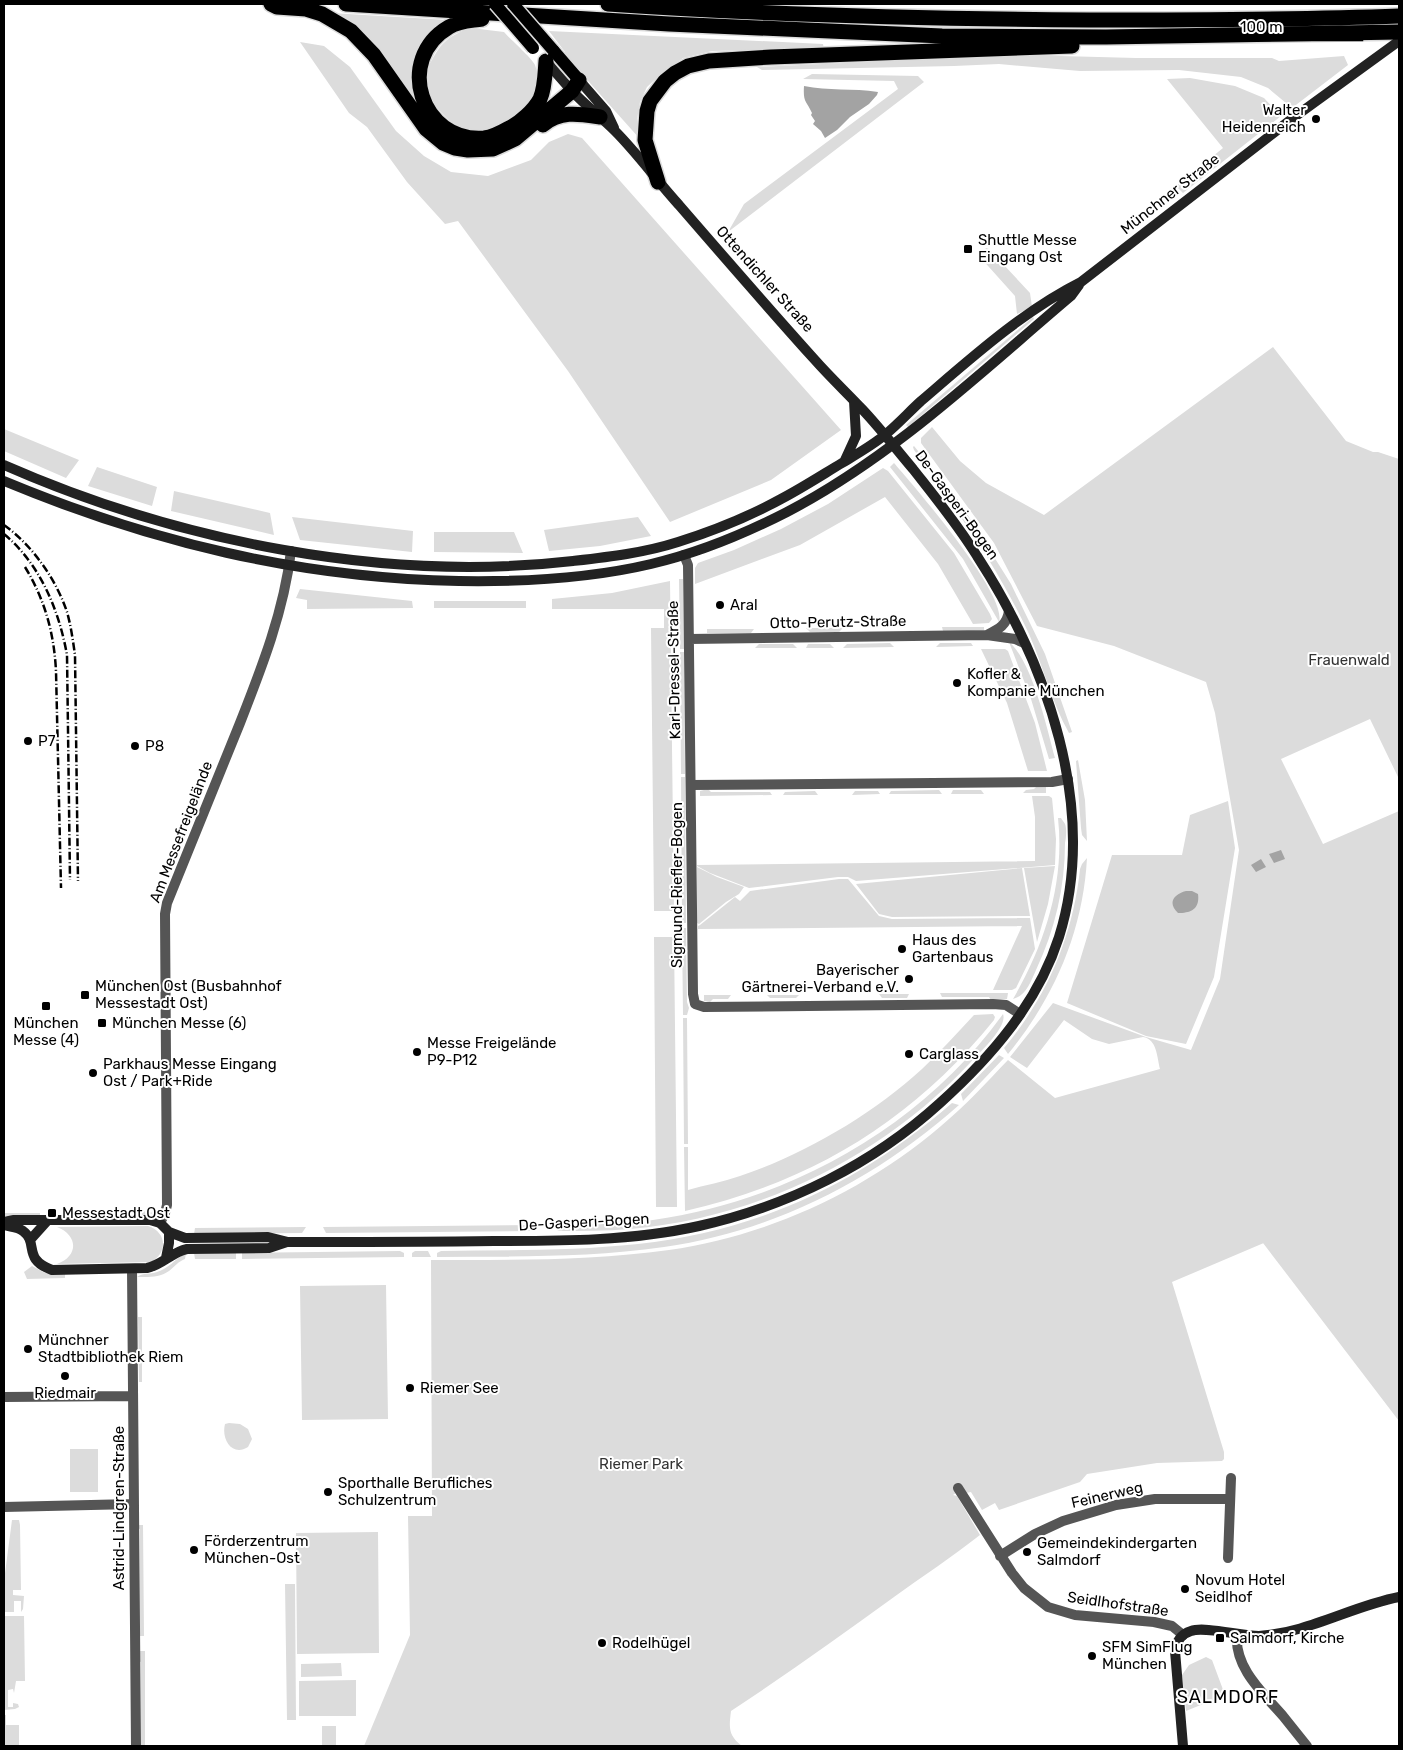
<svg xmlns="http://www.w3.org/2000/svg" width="1403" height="1750" viewBox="0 0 1403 1750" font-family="Rubik,sans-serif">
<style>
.green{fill:#dcdcdc}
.water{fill:#a3a3a3}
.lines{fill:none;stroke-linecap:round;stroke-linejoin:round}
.primary-casing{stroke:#dbdbdb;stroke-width:15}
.highway-casing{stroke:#dbdbdb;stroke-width:18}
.street{stroke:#555;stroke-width:10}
.secondary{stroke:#222;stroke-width:10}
.primary{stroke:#000;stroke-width:12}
.highway{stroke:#000;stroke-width:15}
.rail{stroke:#000;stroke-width:2.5;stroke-dasharray:8 2.5 1 2.5;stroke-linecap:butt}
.primary-bridge-casing{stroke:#dbdbdb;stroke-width:15;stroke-linecap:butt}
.primary-bridge{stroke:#000;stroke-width:12}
.poi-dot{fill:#000;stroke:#fff;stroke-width:2}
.labels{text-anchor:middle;stroke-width:4;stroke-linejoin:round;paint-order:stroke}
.poi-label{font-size:15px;fill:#000;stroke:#fff;text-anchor:start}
.street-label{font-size:15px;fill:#000;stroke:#fff}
.park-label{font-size:15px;fill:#333;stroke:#fff}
.quarter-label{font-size:18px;letter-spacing:1px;fill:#000;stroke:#fff}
</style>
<rect width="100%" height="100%" fill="#fff"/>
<path class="green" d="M331,13L448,20C407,49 412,63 420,109Z
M471,28L504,32C510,39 532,58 535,65C539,76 538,94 531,102C517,120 485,137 463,128C450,123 440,112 432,101C427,94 424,75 428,68C439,45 446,36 471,28Z
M549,31L823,44L824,49L712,51L683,58L663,72L647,87L640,102L637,119L640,139L564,54L565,52Z
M300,42L324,46L350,67L396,131L424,156L451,172L488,176L531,160L549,142L568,134L582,138L841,430L771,480L670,522L568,371L458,221L445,224L407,182L367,127L349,113Z
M1023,55L1136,58H1272L1279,61L1344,56L1348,65L1292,108L1268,88L1241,77L1179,70L1080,71L999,64L954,66L762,70L757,67Z
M812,74L918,76L924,82L728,232L744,204L898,89L894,81L803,79Z
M1190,78L1235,86L1264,98L1281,116L1183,193L1176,186L1223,148L1167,79Z
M986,248L989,249L1030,293L1032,307L1017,314L1015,296L980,257Z
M1033,317L1034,319L908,427L906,425Z
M1273,347L1346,441L1373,452H1378L1399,459V779L1370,719L1281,759L1323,844L1399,811V1421L1263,1243L1297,1229L1172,1282L1224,1452V1459L1222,1461L1157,1463L1087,1474L1080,1482L999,1510L995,1503L982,1510L971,1492L966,1493L963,1488L953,1495L957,1496L980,1535C952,1557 923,1576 894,1597C840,1636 786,1675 731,1711C729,1728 728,1735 742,1746H364L410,1635L408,1516H432L431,1260C510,1260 590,1261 669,1250C768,1236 865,1191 941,1126C965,1106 986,1083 1008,1060L1055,1098L1160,1069C1157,1057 1157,1039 1143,1037L1109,1044L1092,1039L1064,1020L1027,1068L1010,1057L1053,1003L1146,1037L1191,1050L1220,979L1239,850L1215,713L1206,682L1114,646L1037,626L994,543L921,443V438L932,427L960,461L986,483L1044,515Z
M4,429L79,460L66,478L4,451Z
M914,446L959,501L1011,584L1045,654L1072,732L1069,733C1052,703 1043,666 1029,634C1008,589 982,547 953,506L952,500L914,450L913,447Z
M894,463C914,486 1008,595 999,622L963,559L890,467Z
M97,467L157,487L152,506L88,486Z
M883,468L888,471L954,553L990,614L992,619L989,623L973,624L938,564L885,497L800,545L695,584V568L698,563L734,550L781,529L828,504Z
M174,491L270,513L274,535L171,511Z
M292,517L413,531L412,552L300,540Z
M638,517L651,536L600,546L549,551L544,530Z
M434,532H514L523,553L434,552Z
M679,579H683L684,649H680Z
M670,581L674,911H654L651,628H664V609H552V599L612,593Z
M300,589L412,601L413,608L307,609V600L296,598Z
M434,601H526V608H434Z
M942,627H984V630L943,631Z
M806,628H843L839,632H810Z
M707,629H754L751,633H707Z
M1009,642C1032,661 1047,728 1055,758L1049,759L1031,699Z
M890,643L894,647L843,648L847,644Z
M940,643H971L973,646L936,647Z
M759,644H793L797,648H755Z
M808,644H830L834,648H806Z
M981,649H1005L1008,651L1035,723L1047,771H1028L1007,703Z
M680,652H684L685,774H681Z
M1078,760L1085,800L1087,841L1082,835L1081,828L1076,761Z
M681,777H685L686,923H682Z
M1037,786H1046V793H1023L1026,790L1034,789Z
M708,789L711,792H770L772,795L700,796V791Z
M939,790L942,794H889L891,791Z
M953,790H981L984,794H951Z
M815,791L818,795H783L785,792Z
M855,791H878L880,794L852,795Z
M1032,796H1049L1052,798L1056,839L1055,865L856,881L848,877H838L749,888L710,873L697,866V865L1035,861V817Z
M1228,801L1235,848L1214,977L1186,1044L1146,1036L1067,1003L1112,855H1182L1190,815Z
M1058,818H1061C1062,820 1064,822 1065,824C1067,829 1066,838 1065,843C1065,887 1055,930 1036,970C1031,981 1026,996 1013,999C1045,944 1065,882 1058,818Z
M1087,858C1083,932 1054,998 1008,1054L1004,1048C1047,997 1073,936 1080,869L1082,864Z
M1055,866L1048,904L1037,942L1024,868Z
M697,867L717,877L744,887L739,894L726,902L699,924L697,923Z
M1022,868L1030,916L892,917L879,914L856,884Z
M839,879H848L879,916L892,919L1028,918H1030L1035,949L1016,988L1012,990H993L1022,926L698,929V926L700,925L735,897L740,901L750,891Z
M682,928H686L687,1002L689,1008L687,1015H683Z
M674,937L677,1207H656L654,937Z
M940,993H1008L1007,999L991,1000L989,997H942Z
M879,994H909L907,998H882Z
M704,995H731L728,999H713L710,1002L704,1001Z
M767,995H799L796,998H770Z
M993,1014L995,1017L994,1020C912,1121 812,1182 685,1211L684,1147H688V1190C705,1185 723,1182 740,1176C803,1155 872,1115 922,1069C940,1052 957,1033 974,1015Z
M1003,1014C1008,1027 979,1053 970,1063C882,1157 759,1218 630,1229C606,1231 582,1231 558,1231L555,1225C587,1224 620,1225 653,1220C789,1201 922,1127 1003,1014Z
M683,1018H687L688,1144H684Z
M999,1055L1004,1058L963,1101L961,1094Z
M952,1103L959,1105C876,1179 775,1231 664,1247C589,1258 513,1256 437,1257V1253L441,1251C507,1250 573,1251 638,1244C759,1231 860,1183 952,1103Z
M142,1211L154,1213L146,1215L65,1216V1213Z
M4,1213H40V1216H4Z
M537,1225L533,1231L326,1233L323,1227Z
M148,1226C167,1232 168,1253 151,1262L57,1264C79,1256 78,1235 57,1227Z
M306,1227L302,1233L194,1234L195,1228Z
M400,1251L404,1253V1257L242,1259V1253Z
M415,1251H428L431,1257H412V1253Z
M186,1253L185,1259C179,1261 174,1267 169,1271C159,1278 149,1277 137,1277C144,1272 150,1275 157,1272C168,1269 175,1259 186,1253Z
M194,1253H236V1259H195Z
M32,1266L45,1273L65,1274V1278L27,1279L24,1272Z
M386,1285L388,1419L302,1420L300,1286Z
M138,1317H142V1382H139Z
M229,1423L240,1424L248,1429L252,1439L248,1447C232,1457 221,1439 225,1424Z
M70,1449H98V1492H70Z
M12,1520H19L20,1525L21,1590H13V1595L24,1596L23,1609L21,1612V1601H14V1612H4V1581Z
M137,1525H143L144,1636H138L140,1628V1529L137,1528Z
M378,1532L379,1653L297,1654L296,1533Z
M295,1584L296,1720H287L285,1584Z
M4,1616H24L25,1681H16L14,1693L13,1689L8,1690V1707H13V1703L18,1704L19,1707L15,1709L4,1710Z
M138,1651H145V1746H141V1662L138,1661Z
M1206,1657L1212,1660L1225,1695L1186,1711L1182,1675L1189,1665Z
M341,1663L342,1676L301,1677V1664Z
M356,1680V1716H299V1681Z
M4,1715H6V1725H19V1746H4Z
M322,1726H336V1746H322Z"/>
<path class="water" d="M804,86C828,91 853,88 878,92L877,95L869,104L850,117L837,130L825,138L821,131L813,124L815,121L811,115L812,113C806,100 803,103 804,86Z
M1281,850L1285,859L1274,863L1269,854Z
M1261,859L1266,867L1256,872L1251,865Z
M1186,891H1192L1198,894C1200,909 1191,913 1178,913C1167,903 1174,894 1186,891Z"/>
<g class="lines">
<defs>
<path id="primary" d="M553,50L579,80"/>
<path id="highway" d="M271,4L277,7L306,9L322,14L351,31L374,55L426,129L443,143L455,148L468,150L493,149L515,139L572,91L579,80
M346,4L669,24L942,36L1106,37L1399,32
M608,4C768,15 929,19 1089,20C1192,20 1296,20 1399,16
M482,19C470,21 459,21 449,27C394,59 421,143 484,138C493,137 502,132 509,128C520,123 534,110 540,99C545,88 545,73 546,61
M543,125C560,110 580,114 600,117
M658,182L645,140L647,111L650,101L665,81L675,73L688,66L709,61L771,57L1072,46"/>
</defs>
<use href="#primary" class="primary-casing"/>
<use href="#highway" class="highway-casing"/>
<path class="street" d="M684,555L688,565L693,994L695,1004L704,1007L993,1004L1006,1005L1020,1014
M987,635C999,629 1007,625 1009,611
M689,639L987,635L1015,639L1024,643
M691,785L1052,782L1068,779
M160,1223L165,1213L167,1205L165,914L167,903C191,843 216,783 240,723C262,667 284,611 291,551
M132,1269L136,1746
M4,1397L133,1396
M958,1488L1012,1573L1024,1588L1048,1607L1075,1615L1154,1622L1172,1626L1183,1635
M4,1507L134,1504
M1000,1556L1035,1534L1063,1521L1116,1505L1155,1499H1230
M1228,1558L1231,1478
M1237,1634C1234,1668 1263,1693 1283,1716C1291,1726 1299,1736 1307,1746"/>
<path class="secondary" d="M579,80L606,111L614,128
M845,460L856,436L854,401
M4,465C177,541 384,583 573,561C608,557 644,553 678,542C713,531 748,517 781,499C802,488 822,475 842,463C857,454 873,445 886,434C898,424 909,412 921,401C970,359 1023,311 1081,282L1293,118L1399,41
M4,481C151,542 299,578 459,581C523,582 588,579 651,564C698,553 744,534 787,512C893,457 981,372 1071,296L1079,285
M4,1222L14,1220H150L160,1223L169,1232V1243L166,1258
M4,1225C10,1227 18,1227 23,1231C39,1243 22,1259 52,1270L147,1268C162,1265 172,1252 187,1249L269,1248L287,1242
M169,1232L185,1238L268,1237L288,1242C356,1242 425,1242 494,1241C562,1241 632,1241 699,1226C788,1206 873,1164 940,1103C991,1057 1038,1003 1059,937C1099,809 1047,664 977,556C958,525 935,497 913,469C896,449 880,428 862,409C847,393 830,377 815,360C769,309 724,257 679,205C657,181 638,154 615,131C601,117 585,105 572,91C563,81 554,71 546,61
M30,1240L48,1220
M1183,1746L1175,1651C1176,1642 1181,1634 1191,1631C1204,1626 1241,1636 1259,1636C1308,1633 1352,1606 1399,1597"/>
<use href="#primary" class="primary"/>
<use href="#highway" class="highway"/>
<path class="rail" d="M4,525C32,545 56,579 67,612C71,626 73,641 75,655L78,881
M4,534C40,564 59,610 67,655L70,880
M25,567C45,600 54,633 56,671L61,888"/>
<defs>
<path id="primary-bridge" d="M495,4L533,48
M513,4L553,50"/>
</defs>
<use href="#primary-bridge" class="primary-bridge-casing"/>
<use href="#primary-bridge" class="primary-bridge"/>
</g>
<g class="poi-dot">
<circle cx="1316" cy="119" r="5"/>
<rect x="963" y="244" width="10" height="10" rx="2.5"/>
<circle cx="720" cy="605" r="5"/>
<circle cx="957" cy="683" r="5"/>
<circle cx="28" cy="741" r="5"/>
<circle cx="135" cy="746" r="5"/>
<circle cx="902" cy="949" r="5"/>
<circle cx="909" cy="979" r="5"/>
<rect x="80" y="990" width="10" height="10" rx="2.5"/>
<rect x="41" y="1001" width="10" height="10" rx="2.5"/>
<rect x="97" y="1018" width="10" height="10" rx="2.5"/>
<circle cx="417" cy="1052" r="5"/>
<circle cx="909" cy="1054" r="5"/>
<circle cx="93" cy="1073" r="5"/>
<rect x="47" y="1208" width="10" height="10" rx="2.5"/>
<circle cx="28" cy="1349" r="5"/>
<circle cx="65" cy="1376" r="5"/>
<circle cx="410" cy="1388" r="5"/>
<circle cx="328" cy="1492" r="5"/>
<circle cx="194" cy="1550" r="5"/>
<circle cx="1027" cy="1552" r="5"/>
<circle cx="1185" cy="1589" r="5"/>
<rect x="1215" y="1633" width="10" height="10" rx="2.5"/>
<circle cx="602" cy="1643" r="5"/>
<circle cx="1092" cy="1656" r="5"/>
</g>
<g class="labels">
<g class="poi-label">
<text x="1306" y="115" text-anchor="end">Walter<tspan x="1306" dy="17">Heidenreich</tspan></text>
<text x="978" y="245">Shuttle Messe<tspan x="978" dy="17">Eingang Ost</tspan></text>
<text x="730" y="610">Aral</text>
<text x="967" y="679">Kofler &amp;<tspan x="967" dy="17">Kompanie München</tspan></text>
<text x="38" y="746">P7</text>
<text x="145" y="751">P8</text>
<text x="912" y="945">Haus des<tspan x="912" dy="17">Gartenbaus</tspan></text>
<text x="899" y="975" text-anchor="end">Bayerischer<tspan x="899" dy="17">Gärtnerei-Verband e.V.</tspan></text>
<text x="95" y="991">München Ost (Busbahnhof<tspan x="95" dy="17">Messestadt Ost)</tspan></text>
<text x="46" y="1028" text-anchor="middle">München<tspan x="46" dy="17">Messe (4)</tspan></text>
<text x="112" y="1028">München Messe (6)</text>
<text x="427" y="1048">Messe Freigelände<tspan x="427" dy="17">P9-P12</tspan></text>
<text x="919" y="1059">Carglass</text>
<text x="103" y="1069">Parkhaus Messe Eingang<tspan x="103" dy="17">Ost / Park+Ride</tspan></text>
<text x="62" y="1218">Messestadt Ost</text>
<text x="38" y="1345">Münchner<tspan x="38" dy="17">Stadtbibliothek Riem</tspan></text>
<text x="420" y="1393">Riemer See</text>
<text x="65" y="1398" text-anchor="middle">Riedmair</text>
<text x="338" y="1488">Sporthalle Berufliches<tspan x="338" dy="17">Schulzentrum</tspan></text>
<text x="204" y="1546">Förderzentrum<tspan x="204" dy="17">München-Ost</tspan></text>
<text x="1037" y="1548">Gemeindekindergarten<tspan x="1037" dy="17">Salmdorf</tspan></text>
<text x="1195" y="1585">Novum Hotel<tspan x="1195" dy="17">Seidlhof</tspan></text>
<text x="1230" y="1643">Salmdorf, Kirche</text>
<text x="612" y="1648">Rodelhügel</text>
<text x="1102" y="1652">SFM SimFlug<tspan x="1102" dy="17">München</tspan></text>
</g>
<g class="street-label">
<text transform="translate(1170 194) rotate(-38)" y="5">Münchner Straße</text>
<text transform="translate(765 279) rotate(48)" y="5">Ottendichler Straße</text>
<text transform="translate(957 505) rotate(54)" y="5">De-Gasperi-Bogen</text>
<text transform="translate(838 622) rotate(-1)" y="5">Otto-Perutz-Straße</text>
<text transform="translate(674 670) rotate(-91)" y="5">Karl-Dressel-Straße</text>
<text transform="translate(181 832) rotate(-69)" y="5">Am Messefreigelände</text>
<text transform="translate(677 885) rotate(-90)" y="5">Sigmund-Riefler-Bogen</text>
<text transform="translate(584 1222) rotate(-3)" y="5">De-Gasperi-Bogen</text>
<text transform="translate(1107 1495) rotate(-13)" y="5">Feinerweg</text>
<text transform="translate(119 1508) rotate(-90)" y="5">Astrid-Lindgren-Straße</text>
<text transform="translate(1118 1604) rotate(8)" y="5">Seidlhofstraße</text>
</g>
<g class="park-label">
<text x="1349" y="665">Frauenwald</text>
<text x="641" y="1469">Riemer Park</text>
</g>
<g class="quarter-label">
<text x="1228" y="1703">SALMDORF</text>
</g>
</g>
<rect width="1403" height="1750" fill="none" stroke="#000000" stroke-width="10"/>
<path d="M1233 32v8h129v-8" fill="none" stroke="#000000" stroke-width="2.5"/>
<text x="1240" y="32" font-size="15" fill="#000000" stroke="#ffffff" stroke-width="4" paint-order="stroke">100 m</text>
</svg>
